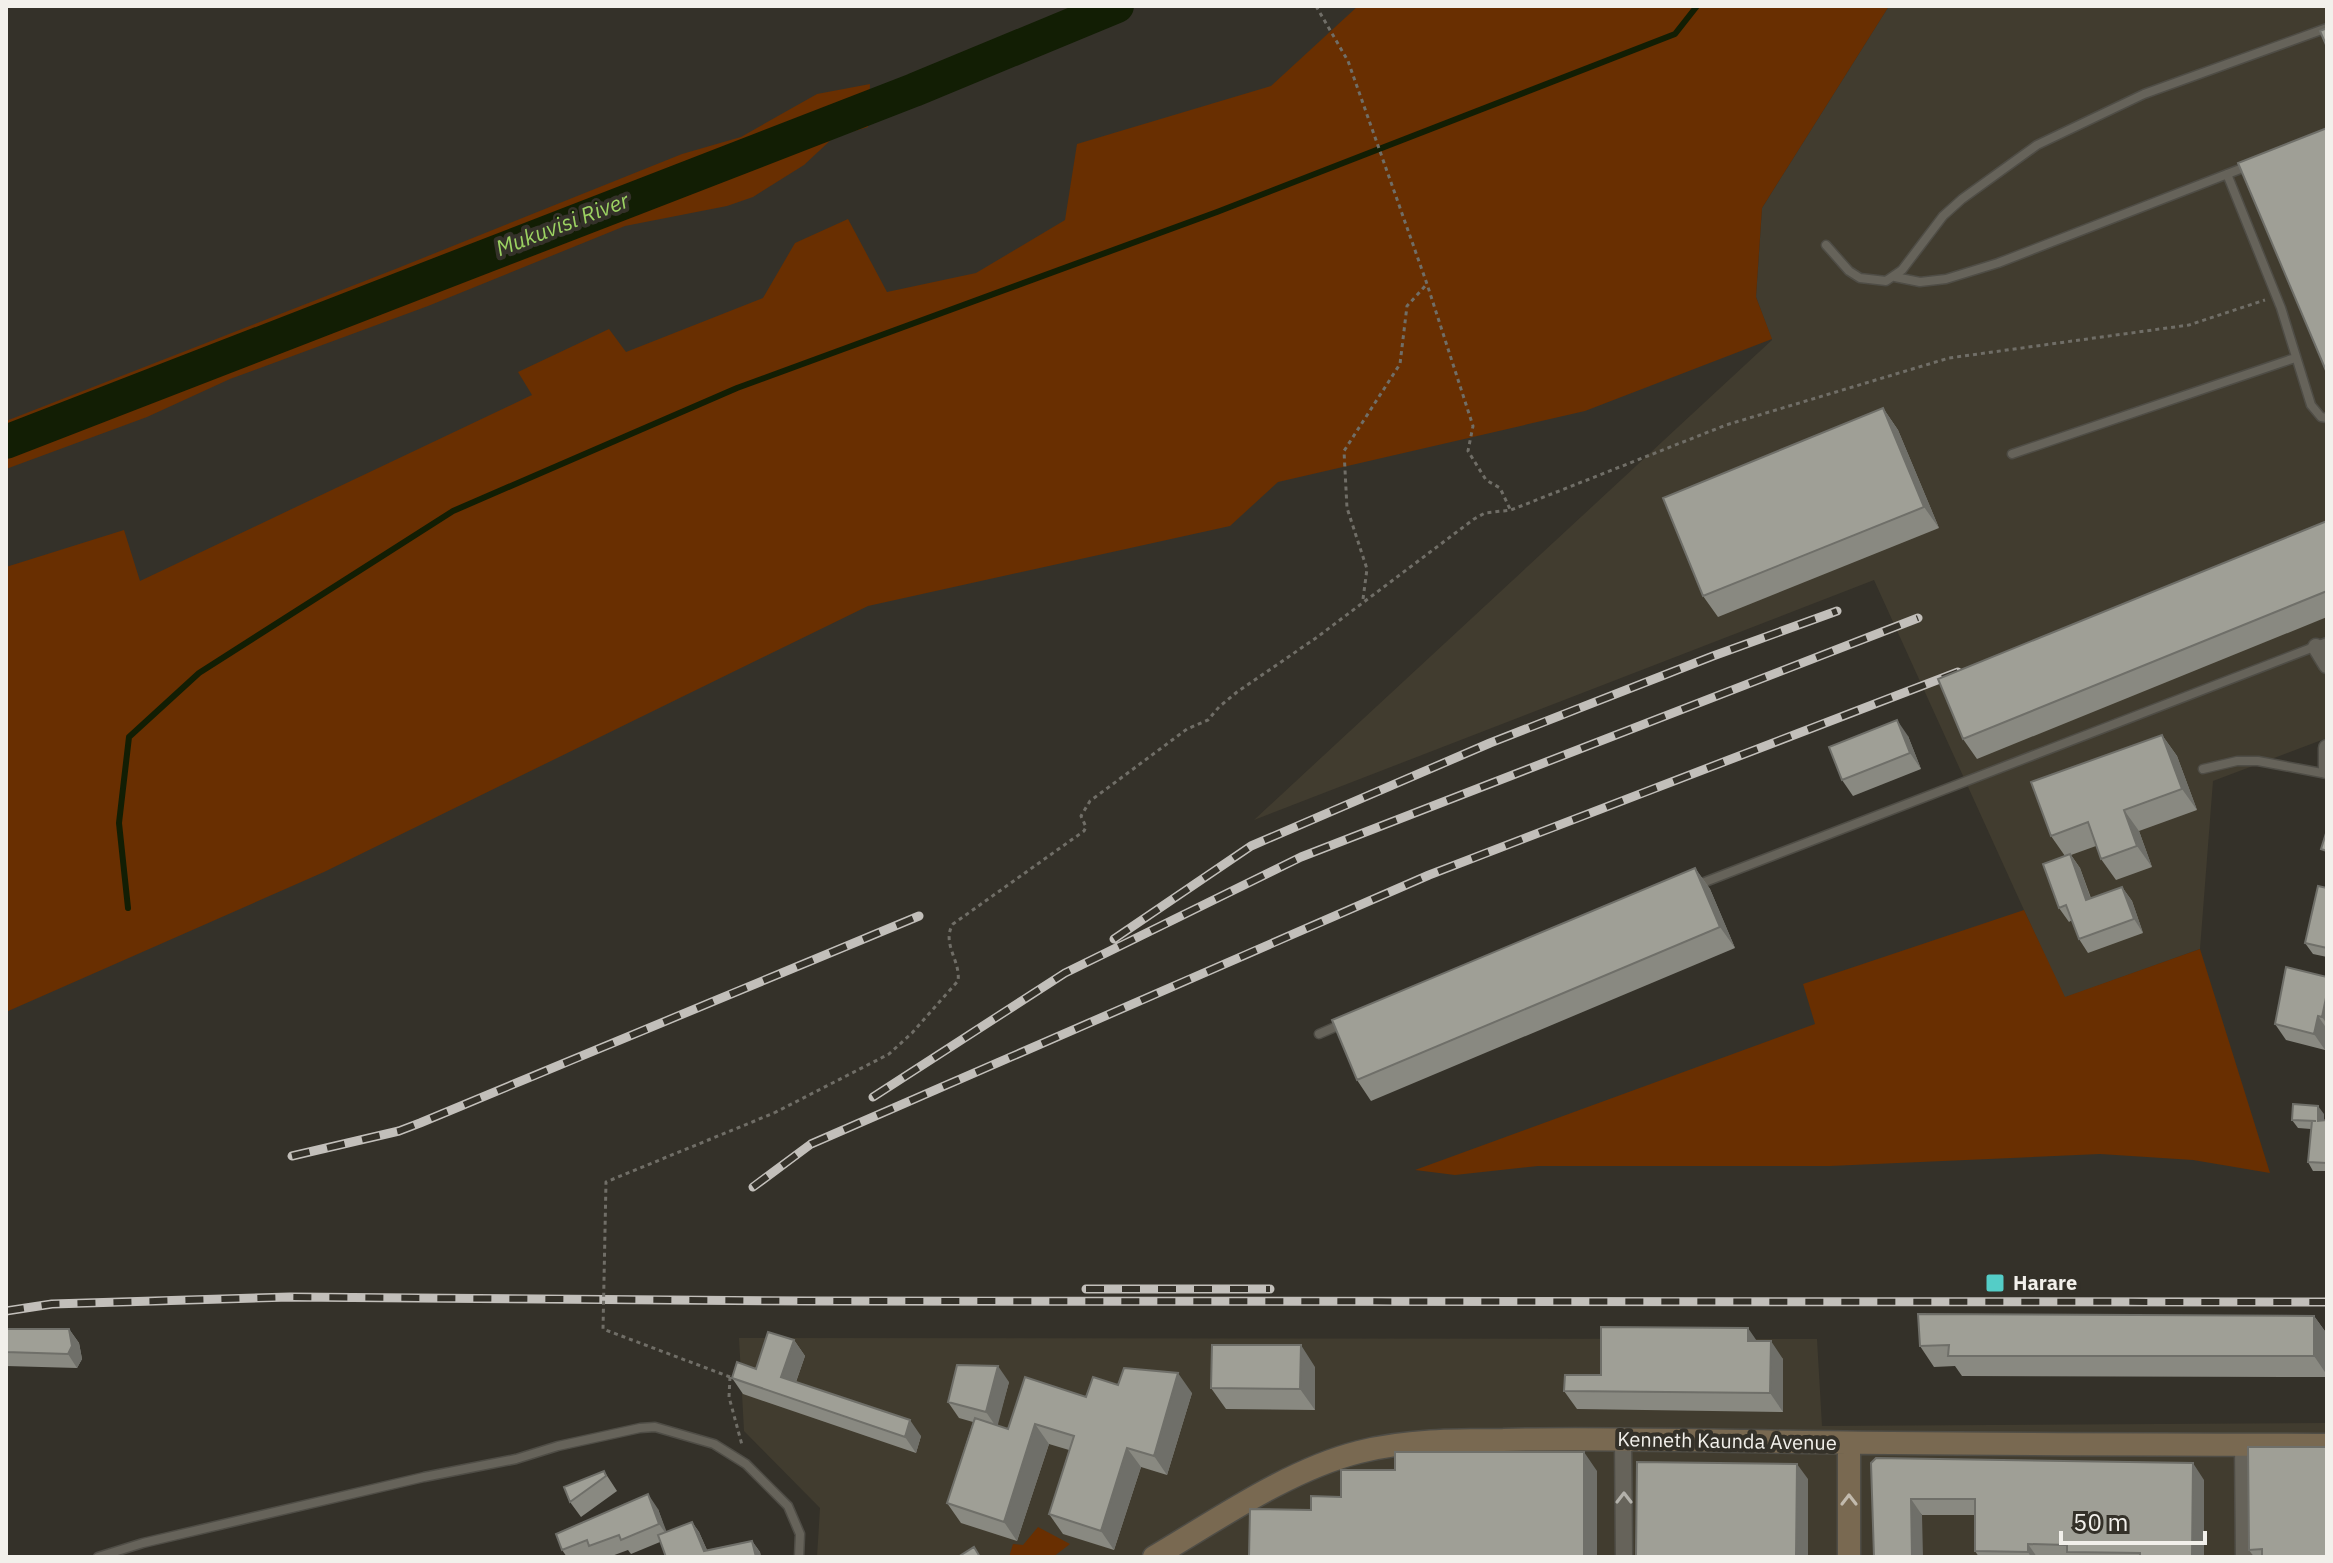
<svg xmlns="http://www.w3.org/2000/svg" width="2333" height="1563" viewBox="0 0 2333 1563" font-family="'IBM Plex Sans',sans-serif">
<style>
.built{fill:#413c2f}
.green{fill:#692f01}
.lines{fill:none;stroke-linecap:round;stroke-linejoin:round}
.stream{stroke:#121e04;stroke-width:6}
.river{stroke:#121e04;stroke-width:34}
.lane-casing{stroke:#4f4d46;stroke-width:11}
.street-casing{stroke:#4f4d46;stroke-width:19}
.secondary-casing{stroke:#4f4d46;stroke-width:25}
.path{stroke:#706e67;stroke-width:3;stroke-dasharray:4 4;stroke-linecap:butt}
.lane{stroke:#66635a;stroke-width:8}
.street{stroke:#66635a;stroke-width:16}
.secondary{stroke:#796951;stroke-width:22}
.rail-casing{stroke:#c2bfba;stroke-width:9}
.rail{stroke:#343129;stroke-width:6;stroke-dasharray:18;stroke-linecap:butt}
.path-bridge{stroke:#706e67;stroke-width:3;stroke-dasharray:4 4;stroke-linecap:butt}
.wall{fill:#898981}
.shaded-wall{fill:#6f6f69}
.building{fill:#9f9f96;stroke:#6f6f69;stroke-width:2}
.oneway{stroke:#b3b1aa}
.oneway2{stroke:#c2baad}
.poi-dot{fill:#54cdc7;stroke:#343129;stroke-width:3}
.labels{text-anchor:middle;stroke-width:8;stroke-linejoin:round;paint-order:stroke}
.poi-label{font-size:20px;font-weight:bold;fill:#f2f0eb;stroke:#343129;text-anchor:start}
.street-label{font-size:20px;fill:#f2f0eb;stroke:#343129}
.water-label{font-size:22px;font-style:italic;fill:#9cd262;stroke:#343129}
</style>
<rect width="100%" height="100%" fill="#343129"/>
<path class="built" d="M1889,6H2327V738L2213,781L2200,949L2064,998L1874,580L1254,820L1772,340L1756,297L1762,208Z
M739,1338L1817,1339L1822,1426L2327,1423V1557H817L820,1508L744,1431Z"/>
<path class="green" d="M1358,6H1889L1762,208L1756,297L1772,339L1585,411L1278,482L1230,526L868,606L324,872L6,1012V567L124,530L140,581L532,395L518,372L609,329L626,352L763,298L795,243L848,219L887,292L976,273L1065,220L1077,144L1271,86Z
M870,84L868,127L834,137L804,165L753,197L727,206L625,226L428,306L230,379L147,417L6,469V421L398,268L682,154L741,137L817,94Z
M2024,910L2065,997L2200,949L2270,1173L2193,1160L2100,1154L1830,1166H1538L1455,1175L1415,1170L1815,1024L1803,984Z
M1038,1527L1070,1544L1053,1557H1009L1013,1544L1023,1545Z"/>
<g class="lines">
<path class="stream" d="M128,908L119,823L129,737L199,673L453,511L737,388L1217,212L1675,34L1697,6"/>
<path class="river" d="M6,442L914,90L1117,6"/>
<defs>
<path id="lane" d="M2227,174L2281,308L2311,405L2321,417L2327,418
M1826,245L1849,271L1860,278L1886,281L1902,270L1943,216L1962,199L2037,145L2144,94L2327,28
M1895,277L1920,282L1946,279L1998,263L2248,166
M2012,454L2295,358
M2203,769L2237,761H2258L2327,774
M1697,885L2327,642
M1319,1034L1342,1024
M98,1557L143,1543L424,1477L516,1459L558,1446L640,1428L655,1427L714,1444L746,1464L788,1506L800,1534L799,1557"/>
<path id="street" d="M2316,647L2327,665
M2327,748V770
M1623,1439L1624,1557
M2243,1444L2244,1557"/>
<path id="secondary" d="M1849,1443V1557
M1154,1557C1217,1520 1288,1470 1359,1452C1406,1440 1455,1440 1503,1440C1584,1438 1665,1440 1746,1441C1939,1445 2133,1444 2327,1445"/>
</defs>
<use href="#lane" class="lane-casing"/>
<use href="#street" class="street-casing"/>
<use href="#secondary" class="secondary-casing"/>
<path class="path" d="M1316,6L1348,61L1427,284L1473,426L1468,451L1486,480L1500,488L1510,509
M1363,599L1367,569L1347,508L1344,451L1400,364L1407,306L1427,284
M774,1113L889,1054L912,1033L958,981C961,961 941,943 953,924L1084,831L1086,827L1081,816L1090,801L1187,729L1208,720L1219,707L1237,692L1316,638L1474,519L1485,513L1511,510L1726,425L1949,358L2189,325L2265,300
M730,1377L729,1397L742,1445"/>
<use href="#lane" class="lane"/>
<use href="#street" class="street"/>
<use href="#secondary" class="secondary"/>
<defs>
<path id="rail" d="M1114,939L1251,846L1490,743L1713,656L1837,611
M873,1097L1065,973L1301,857L1918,618
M292,1156L399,1131L420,1123L919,916
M753,1187L811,1144L1429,875L1958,672
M1086,1289H1270
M6,1311L52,1304L290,1297L807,1301L2327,1302"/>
</defs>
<use href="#rail" class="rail-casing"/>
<use href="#rail" class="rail"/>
<path class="path-bridge" d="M730,1377L603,1329L606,1182L774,1113"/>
</g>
<path class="wall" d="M1883,408L1898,430L1939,528L1718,617L1703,596Z
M2327,521V617L1977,759L1963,739Z
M2162,735L2177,756L2197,810L2139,831L2152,867L2116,880L2101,859L2096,846L2071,855L2080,868L2091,898L2122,887L2132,901L2143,933L2088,953L2079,939L2072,920L2069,922L2059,908L2065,856L2051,836Z
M1908,736L1921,769L1853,796L1842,780Z
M1695,868L1710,889L1735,948L1371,1101L1357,1080Z
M2327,888V957L2313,954L2305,943Z
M2327,977V1041L2325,1050L2286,1040L2275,1024Z
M2324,1114V1120H2327V1171H2313L2308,1162L2311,1129L2298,1128L2292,1120Z
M2044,1316H2314L2327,1334V1377L1962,1376L1955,1366L1934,1367L1920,1346Z
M6,1329H69L79,1343L82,1359L77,1368L6,1366Z
M794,1340L805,1356L796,1382L921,1436L916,1453L743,1394L732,1378L756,1369Z
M1757,1341L1783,1359V1412L1577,1409L1564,1391L1601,1375Z
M1315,1367V1410L1226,1409L1211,1388Z
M1009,1382L997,1425L1008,1429L1118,1385L1192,1393L1167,1475L1141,1467L1114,1550L1063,1534L1049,1514L1069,1450L1049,1444L1017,1541L961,1523L947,1503L973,1422L959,1418L948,1402Z
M2327,1447V1557H2254L2249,1550Z
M1871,1463L2204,1480V1557H1979L1975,1551V1515H1922Z
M604,1471L617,1491L581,1517L570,1502Z
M658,1509L666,1532L692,1522L699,1532L707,1550L752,1541L760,1552L761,1557H666L660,1542L631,1554L628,1550L609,1557H597L596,1555L591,1557H567L562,1550Z"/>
<path class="shaded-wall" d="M1883,408L1898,430L1939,528L1924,507Z
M1897,720L1908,736L1921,769L1910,753Z
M2162,735L2177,756L2197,810L2182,789Z
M2124,810L2139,831L2152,867L2137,846Z
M2070,854L2080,868L2096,914L2086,900Z
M1695,868L1710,889L1735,948L1720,927Z
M2122,887L2132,901L2143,933L2134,919Z
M2327,993V1024L2322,1017Z
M2318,1016L2327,1029V1041L2325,1050L2314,1034Z
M2318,1106L2324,1114V1129L2318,1121Z
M2314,1316L2327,1334V1375L2314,1356Z
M1748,1328L1761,1347L1748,1341Z
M69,1329L79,1343L82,1359L77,1368L68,1354Z
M794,1340L805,1356L792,1393L781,1377Z
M1771,1341L1783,1359V1412L1770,1393Z
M1301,1345L1315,1367V1410L1300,1389Z
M998,1366L1009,1382L997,1428L986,1412Z
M1178,1373L1192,1393L1167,1475L1154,1456Z
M910,1420L921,1436L916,1453L905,1437Z
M1035,1424L1049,1444L1017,1541L1004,1522Z
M1127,1448L1141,1467L1114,1550L1101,1531Z
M1584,1452L1597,1471V1557H1584Z
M2193,1463L2204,1480V1557H2192Z
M1797,1464L1808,1479V1557H1796Z
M648,1494L658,1509L669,1538L659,1524Z
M1911,1499L1922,1515L1923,1557H1912Z
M692,1522L699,1532L710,1557L704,1551Z
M752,1541L760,1552L761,1557H756Z
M2028,1544L2037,1557H2031L2028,1552Z"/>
<path class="building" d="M2327,28V47L2320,31Z
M2327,128V373L2238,163Z
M1883,408L1924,507L1703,596L1663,498Z
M2327,521V591L1963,739L1938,679Z
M1897,720L1910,753L1842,780L1829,747Z
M2162,735L2182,789L2124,810L2137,846L2101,859L2088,822L2051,836L2031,782Z
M2327,830V851L2321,849Z
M2070,854L2086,900L2122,887L2134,919L2079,939L2066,905L2059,908L2043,864Z
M1695,868L1720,927L1357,1080L1332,1020Z
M2318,886L2327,888V948L2305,943Z
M2286,967L2327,977V993L2322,1017L2318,1016L2314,1034L2275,1024Z
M2293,1104L2318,1106V1121L2327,1120V1163L2308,1162L2312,1121H2316L2292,1120Z
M1918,1314L2314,1316V1356H1948L1949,1345L1920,1346Z
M1601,1327L1748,1328V1341H1771L1770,1393L1564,1391L1565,1375H1601Z
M6,1329H69L72,1346L68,1354L6,1352Z
M768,1332L794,1340L781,1377L910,1420L905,1437L732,1378L737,1362L756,1369Z
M1212,1345H1301L1300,1389L1211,1388Z
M957,1365L998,1366L986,1412L948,1402Z
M1124,1368L1178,1373L1154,1456L1127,1448L1101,1531L1049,1514L1074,1436L1035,1424L1004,1522L947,1503L975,1418L1008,1429L1025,1377L1086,1397L1093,1377L1118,1385Z
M2248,1447H2327V1557H2262V1549L2249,1550Z
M1395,1452H1584V1557H1249L1250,1509L1311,1510V1496L1341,1497V1470H1395Z
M1876,1458L2193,1463L2192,1557H2140V1553L2067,1552V1545L2028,1544V1552L1975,1551V1499H1911L1912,1557H1874L1871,1463Z
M1637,1462L1797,1464L1796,1557H1636Z
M604,1471L606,1476L570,1502L564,1487Z
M648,1494L659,1524L621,1540L619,1535L589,1546L587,1540L562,1550L556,1534Z
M692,1522L704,1551L752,1541L756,1557H666L658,1535Z
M974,1547L980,1557H958Z"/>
<defs><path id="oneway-chevron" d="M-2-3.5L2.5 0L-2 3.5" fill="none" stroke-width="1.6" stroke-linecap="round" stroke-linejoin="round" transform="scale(2)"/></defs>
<use class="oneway" href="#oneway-chevron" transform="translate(1624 1498) rotate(-90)"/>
<use class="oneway2" href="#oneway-chevron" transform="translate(1849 1500) rotate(-90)"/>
<rect class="poi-dot" x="1985" y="1273" width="20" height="20" rx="4"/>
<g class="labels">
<g class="poi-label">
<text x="2013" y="1290">Harare</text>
</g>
<g class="street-label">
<text transform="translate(1727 1441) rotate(1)" y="7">Kenneth Kaunda Avenue</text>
</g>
<g class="water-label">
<text transform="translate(562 224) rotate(-21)" y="8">Mukuvisi River</text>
</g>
</g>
<rect width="2333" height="1563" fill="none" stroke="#f2f0eb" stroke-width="16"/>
<path d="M2061 1531v12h144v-12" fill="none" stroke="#f2f0eb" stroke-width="4"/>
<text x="2073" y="1531" font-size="24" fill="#f2f0eb" stroke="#343129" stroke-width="6" paint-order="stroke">50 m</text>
</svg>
